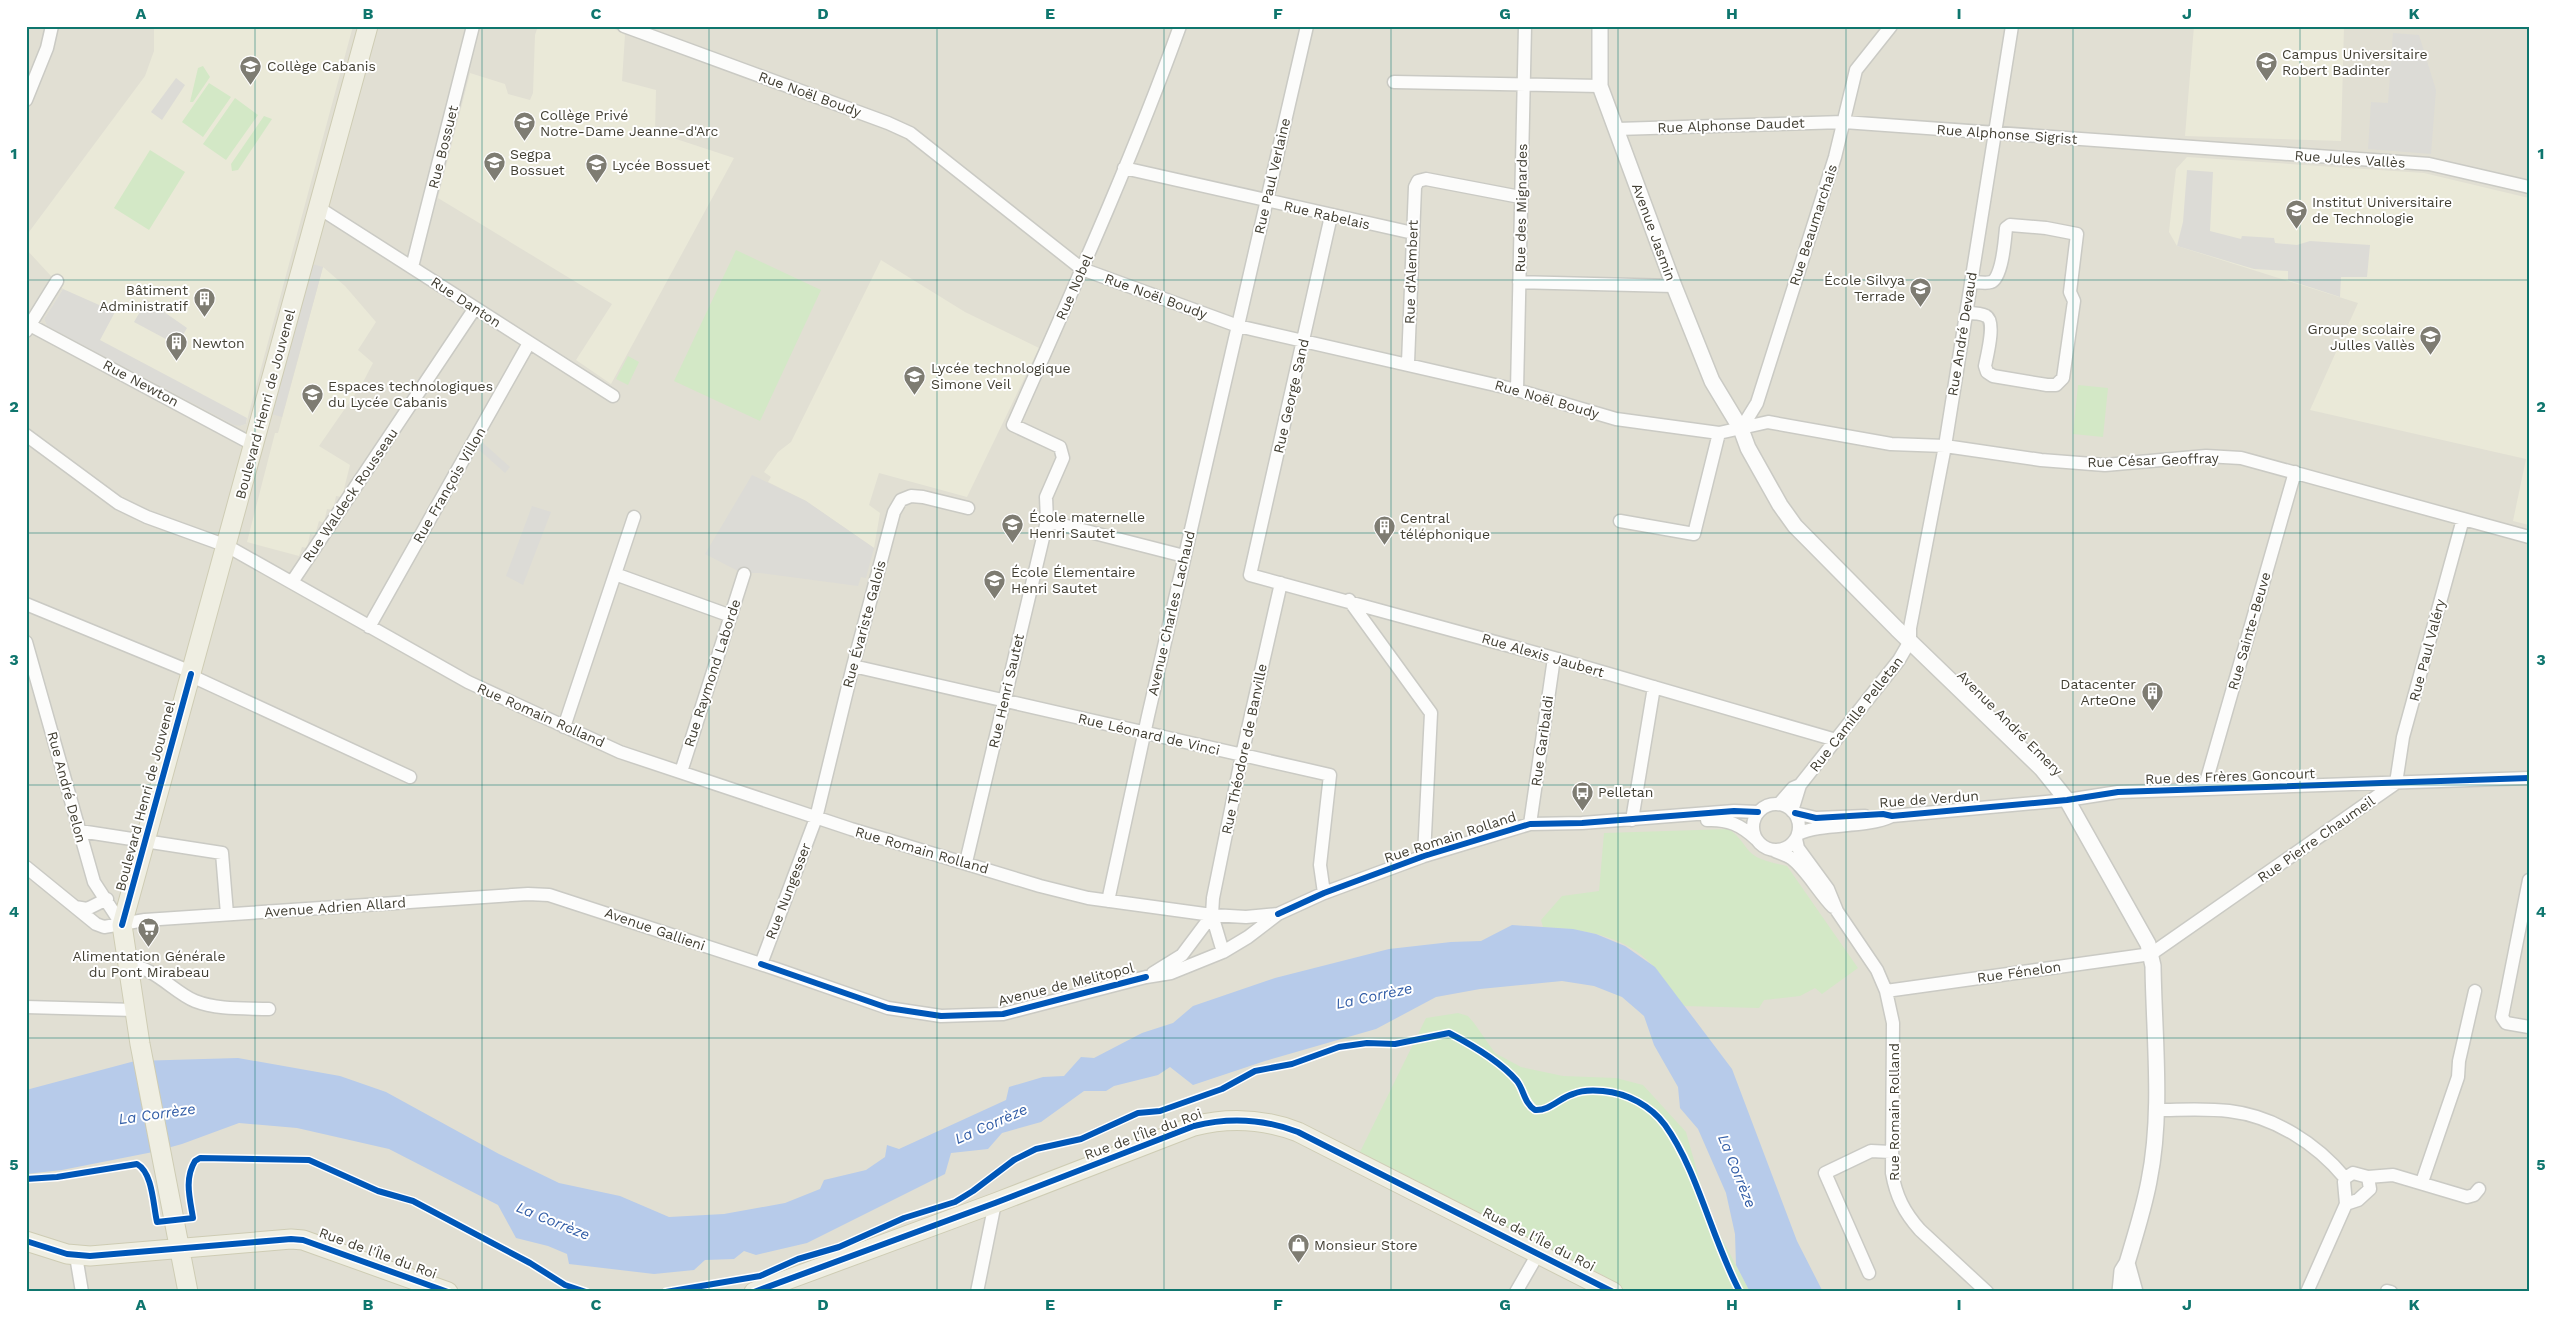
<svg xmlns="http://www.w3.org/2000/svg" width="2555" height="1318" viewBox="0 0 2555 1318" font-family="'Work Sans',sans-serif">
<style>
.residential{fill:#e1dfd3}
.education{fill:#eae9d8}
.green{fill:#d3e8c6}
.parking{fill:#dcdbd6}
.water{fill:#b7cbea}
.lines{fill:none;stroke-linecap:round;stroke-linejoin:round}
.minor-casing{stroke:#cacac4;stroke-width:15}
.tertiary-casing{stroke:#cacac4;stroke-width:18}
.primary-casing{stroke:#ceccb4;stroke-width:21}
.minor{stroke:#fcfcfb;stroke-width:12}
.tertiary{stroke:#fcfcfb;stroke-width:15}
.primary{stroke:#efeee2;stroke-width:19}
.cycleway-casing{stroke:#fff;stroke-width:9}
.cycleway{stroke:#0057b8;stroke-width:6}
.grid{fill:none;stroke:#0f766e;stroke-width:1;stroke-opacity:0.55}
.labels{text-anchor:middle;stroke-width:4;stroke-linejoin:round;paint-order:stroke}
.poi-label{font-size:14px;fill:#423f33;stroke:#fff;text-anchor:start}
.street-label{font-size:14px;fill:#423f33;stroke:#fff}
.water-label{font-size:15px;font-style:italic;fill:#335ea7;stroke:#fff}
.neatline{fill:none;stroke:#0f766e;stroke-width:2}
.grid-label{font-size:16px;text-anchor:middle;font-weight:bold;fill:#0f766e}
</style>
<rect width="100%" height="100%" fill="#ecece6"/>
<path class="residential" d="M26,26H2529V1292H26Z"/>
<path class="education" d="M154,26H353L246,424L240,426L47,326L44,319L63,289L26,249V236L145,76L154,51Z
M538,26H610L625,35L622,81L656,90L655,132L734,158L611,384L576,360L612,304L438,198L470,73L505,84L508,94L530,100L533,93L535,35Z
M2194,26H2344L2341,141L2185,136Z
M2187,157L2424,173L2529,198V525L2513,521L2526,459L2310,410L2358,303L2177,246L2169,232L2176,169Z
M881,260L965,312L1039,348L967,497L879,473L869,505L880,513L874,548L806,501L768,482L771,477L764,472L778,452L791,442Z
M323,267L345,286L376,322L358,350L373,363L362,384L319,446L350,465L342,497L336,496L333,510L327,509L324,523L319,521L315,535L310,534L307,548L302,547L299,556L247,542L275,433H278Z"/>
<path class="green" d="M203,66L210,77L193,102H190L198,68Z
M209,83L231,97L203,137L182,122Z
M235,98L258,115L226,160L203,144Z
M264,116L272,119L238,170L232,171L231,164Z
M150,150L185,172L149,230L114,208Z
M736,250L821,290L760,421L674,381Z
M628,356L639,362L628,385L616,379Z
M2078,385L2108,388L2103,437L2073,434Z
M1729,829C1739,836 1742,843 1750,852C1759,861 1775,863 1787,866L1858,968L1822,994L1815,988L1800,996L1764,1000L1759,1008L1683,1006C1671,991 1661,973 1647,960C1620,934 1578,929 1543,927L1541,920L1562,896L1599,891L1604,833Z
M1458,1013L1468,1016L1474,1023L1495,1053L1521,1067L1563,1076L1616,1078L1643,1085L1686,1132L1709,1214L1750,1292H1628L1601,1274L1360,1152L1426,1018Z"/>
<path class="parking" d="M2393,33L2419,35L2436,90L2431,154L2368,149L2371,102L2388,103Z
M176,78L185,85L162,120L151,112Z
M2187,170L2213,172L2210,231L2241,239L2242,236L2274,238L2275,243L2297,245L2310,241L2370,245L2367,277H2341L2340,297L2288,280V271L2254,269L2177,246L2183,222Z
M312,264L323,267L282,417L271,414Z
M63,289L115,312L100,340L247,418L246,424L240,426L234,425L47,326L44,319Z
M147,300L187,328L177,345L134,322Z
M482,442L510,467L505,473L477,448Z
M752,475L806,501L874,548L866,578L861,577L858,586L760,573H750L749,575L740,572L705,554Z
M532,506L551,512L523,585L506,576Z"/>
<path class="water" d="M1512,925L1573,929L1596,934L1625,946L1655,967L1732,1069L1797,1241L1823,1292H1750L1736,1265L1735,1234L1726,1193L1698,1129L1680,1108L1678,1087L1654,1045L1644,1016L1622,997L1594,986L1562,981L1480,989L1436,997L1376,1029L1265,1061L1193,1085L1170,1067L1158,1075L1114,1086L1106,1091H1084L1041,1122L1002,1133L988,1149L951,1153L945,1174L807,1243L756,1255L744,1251L734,1259L705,1260L694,1270L654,1274L569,1264L567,1254L548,1246L516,1238L498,1205L389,1149L297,1128L239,1123L182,1144L153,1152L62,1170L26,1174V1090L135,1061L238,1058L340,1076L386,1092L499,1154L559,1183L620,1196L669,1217L724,1214L785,1203L820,1189L824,1180L866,1170L885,1157L887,1145L899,1149L1006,1100L1009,1087L1043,1077L1064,1076L1081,1057L1094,1058L1142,1033L1173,1023L1193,1006L1275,978L1389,949L1451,942L1481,941Z"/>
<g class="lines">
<defs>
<path id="minor" d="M624,26L888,123L910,133L1082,269L1238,326L1517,390L1616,419L1719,433L1768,422L1891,444L1945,446L2041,460L2105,465L2206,456L2241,458L2529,537
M1394,82L1600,86
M26,100L47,48L52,26
M1617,129L1844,122L2429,164L2529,187
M1124,168L1413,233
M319,208L613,396
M1331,216L1250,575L1554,658L1836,740
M412,267L473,26
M1519,282L1674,286
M1966,313C1971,313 1981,313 1986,316C1996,321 1987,356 1985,366L1987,372L1993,376L2047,385H2056L2063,378L2074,301L2070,292L2077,234L2046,228L2010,225L2006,228C2005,239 2002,279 1991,282C1985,284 1977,282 1971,281
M26,323L254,445
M26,331L57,281
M1408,363L1415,187L1418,181L1426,179L1520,197
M1517,390L1525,26
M1741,429L1757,403L1835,157L1856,70L1891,26
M26,435L118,503L147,517L227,546L468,682L620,752L851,829L1040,886L1088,898L1212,915L1246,917L1278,914L1324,893L1424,856L1530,824L1582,823L1734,811L1758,812
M1047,521L1184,556
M1620,521L1694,534L1719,433
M615,574L731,616
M292,582L475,308
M1349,600L1431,713L1424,856
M26,604L184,669L198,679L410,777
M369,627L529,343
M26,642L94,882L122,925
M853,666L1330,775L1320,865L1324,893
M564,727L634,517
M681,772L744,574
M2396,783L2403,737L2463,519
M2204,789L2295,472
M1753 827a23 23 0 1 1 46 0a23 23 0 1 1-46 0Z
M1779,804L1793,788L1800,785L1899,660L1910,641V628L1945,446L2012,26
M1792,811L1800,785
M1795,813L1816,818L1865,816
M1632,820L1654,687
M1707,820C1728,819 1741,825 1756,839
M1530,824L1554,658
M80,831L222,853L227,914
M1798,834C1823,822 1864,829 1892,816L2067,800L2118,792L2529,778
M1796,839L1798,848L1828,889L1837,911L1877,970L1886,991L1893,1023L1892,1173C1896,1196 1904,1212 1920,1230L1987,1292
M1773,850C1779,853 1786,855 1791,858C1806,869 1819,893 1833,907
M966,862L1047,521L1046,497L1063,458L1060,447L1013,425C1071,294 1131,162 1180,26
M26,867L96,924L104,927L145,920L528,894L549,895L776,969L888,1008L941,1016L1003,1014L1146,977L1171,973L1223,952L1248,937L1278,914
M2529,880L2502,1017L2506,1023L2529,1027
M1108,901L1148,716L1307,26
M75,907L87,909L107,899
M1223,952L1212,915L1213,898L1242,755L1281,583
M761,964L816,818L853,666L894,512L901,500L911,496L923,497L968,508
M128,966C153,965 173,992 195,1001C218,1010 245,1008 269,1009
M1153,973L1182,955L1212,915
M1886,991L2151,954L2396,783
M26,1007L135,1010
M2156,1110C2180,1110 2205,1108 2229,1111C2274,1116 2317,1144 2345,1178
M2353,1173L2368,1177L2370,1189L2358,1200L2346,1204L2344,1182L2345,1178Z
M2368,1177L2393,1175L2467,1197L2474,1195L2479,1189
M2422,1182L2458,1077L2459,1061L2475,991
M76,1256L82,1292
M1869,1273L1825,1173L1871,1151L1891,1152
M2387,1291L2391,1292
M977,1292L995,1203
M1516,1292L1539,1252
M2307,1292L2346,1204"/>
<path id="tertiary" d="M1600,26V86L1674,286L1712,381L1741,429L1748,448L1780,505L1795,526L1897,629L2042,769L2067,800L2148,944L2153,966C2154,1037 2163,1112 2149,1181C2144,1208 2135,1236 2127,1263L2122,1271L2120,1292
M2127,1263L2135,1292"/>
<path id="primary" d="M26,1241L67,1254L90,1256L291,1239L303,1240L448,1292
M188,1292L140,1044L122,925L368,26
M754,1292L995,1203L1194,1126C1229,1117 1264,1119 1298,1132L1613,1292"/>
</defs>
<use href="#minor" class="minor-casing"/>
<use href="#tertiary" class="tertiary-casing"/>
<use href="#primary" class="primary-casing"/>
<use href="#minor" class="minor"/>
<use href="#tertiary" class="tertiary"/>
<use href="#primary" class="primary"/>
<defs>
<path id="cycleway" d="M1795,813L1816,818L1883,814L1892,816L2067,800L2118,792L2529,778
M1278,914L1324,893L1424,856L1530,824L1582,823L1734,811L1758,812
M122,925L191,674
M761,964L888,1008L941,1016L1003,1014L1146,977
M26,1179L57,1177L137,1164C153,1173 153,1205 157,1222L193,1218C190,1199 184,1179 195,1161L200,1158L309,1160L378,1191L413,1201L530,1263L565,1285L586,1292
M26,1241L67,1254L90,1256L291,1239L303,1240L448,1292
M666,1292L760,1276L798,1259L839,1247L904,1218L955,1202L973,1191L1014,1160L1036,1149L1081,1139L1138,1113L1160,1111L1222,1089L1255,1071L1292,1064L1339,1047L1367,1043L1395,1044L1449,1033C1472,1045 1500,1061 1517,1081C1524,1090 1524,1103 1535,1110C1550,1111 1559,1098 1573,1094C1582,1090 1593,1090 1603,1091C1627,1093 1651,1106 1665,1125C1698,1171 1712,1240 1740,1292
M754,1292L995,1203L1194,1126C1229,1117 1264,1119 1298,1132L1613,1292"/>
</defs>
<use href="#cycleway" class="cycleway-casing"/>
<use href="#cycleway" class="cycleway"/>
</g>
<path class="grid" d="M255,26V1292M482,26V1292M709,26V1292M937,26V1292M1164,26V1292M1391,26V1292M1618,26V1292M1846,26V1292M2073,26V1292M2300,26V1292M26,280H2529M26,533H2529M26,785H2529M26,1038H2529"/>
<defs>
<symbol id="university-pin" viewBox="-11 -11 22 30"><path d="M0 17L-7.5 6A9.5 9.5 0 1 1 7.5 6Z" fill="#7e7c72" stroke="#fff"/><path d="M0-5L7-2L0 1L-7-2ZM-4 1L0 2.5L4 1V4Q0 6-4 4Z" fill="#fff"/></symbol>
<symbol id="school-pin" viewBox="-11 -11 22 30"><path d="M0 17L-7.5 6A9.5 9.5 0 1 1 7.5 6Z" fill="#7e7c72" stroke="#fff"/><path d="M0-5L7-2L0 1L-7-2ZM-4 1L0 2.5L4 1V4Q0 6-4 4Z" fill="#fff"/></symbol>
<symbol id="building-pin" viewBox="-11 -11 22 30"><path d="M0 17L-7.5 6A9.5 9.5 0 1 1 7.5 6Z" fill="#7e7c72" stroke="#fff"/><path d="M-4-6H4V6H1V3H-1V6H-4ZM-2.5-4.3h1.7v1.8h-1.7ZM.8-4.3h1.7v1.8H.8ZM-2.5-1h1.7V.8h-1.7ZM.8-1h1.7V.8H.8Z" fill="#fff"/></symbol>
<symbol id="bus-pin" viewBox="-11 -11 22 30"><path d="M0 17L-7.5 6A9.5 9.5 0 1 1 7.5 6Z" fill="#7e7c72" stroke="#fff"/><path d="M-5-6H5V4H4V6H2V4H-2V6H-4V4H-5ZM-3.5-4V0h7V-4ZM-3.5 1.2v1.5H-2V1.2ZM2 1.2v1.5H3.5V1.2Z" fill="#fff"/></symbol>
<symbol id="supermarket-pin" viewBox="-11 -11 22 30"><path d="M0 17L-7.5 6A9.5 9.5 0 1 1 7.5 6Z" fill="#7e7c72" stroke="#fff"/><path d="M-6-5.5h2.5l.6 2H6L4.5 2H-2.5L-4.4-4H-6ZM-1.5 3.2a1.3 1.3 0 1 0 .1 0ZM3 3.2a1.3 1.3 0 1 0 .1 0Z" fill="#fff"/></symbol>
<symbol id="shop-pin" viewBox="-11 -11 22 30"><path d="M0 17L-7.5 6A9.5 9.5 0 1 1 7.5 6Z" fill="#7e7c72" stroke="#fff"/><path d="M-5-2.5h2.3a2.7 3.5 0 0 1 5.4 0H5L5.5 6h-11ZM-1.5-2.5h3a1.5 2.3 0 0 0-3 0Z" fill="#fff"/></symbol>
</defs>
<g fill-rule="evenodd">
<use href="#university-pin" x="2254" y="50" width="25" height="34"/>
<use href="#school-pin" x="238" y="54" width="25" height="34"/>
<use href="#school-pin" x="512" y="110" width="25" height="34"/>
<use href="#school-pin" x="482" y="150" width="25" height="34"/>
<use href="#school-pin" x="584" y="152" width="25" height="34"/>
<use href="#university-pin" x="2284" y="198" width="25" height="34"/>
<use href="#school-pin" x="1908" y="276" width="25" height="34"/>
<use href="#building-pin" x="192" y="286" width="25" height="34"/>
<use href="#school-pin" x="2418" y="324" width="25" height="34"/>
<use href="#building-pin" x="164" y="330" width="25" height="34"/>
<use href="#school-pin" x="902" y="364" width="25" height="34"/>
<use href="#school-pin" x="300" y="382" width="25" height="34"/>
<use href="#school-pin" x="1000" y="512" width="25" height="34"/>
<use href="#building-pin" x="1372" y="514" width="25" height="34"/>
<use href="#school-pin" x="982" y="568" width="25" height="34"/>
<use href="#building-pin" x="2140" y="680" width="25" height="34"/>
<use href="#bus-pin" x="1570" y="780" width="25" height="34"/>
<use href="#supermarket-pin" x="136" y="916" width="25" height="34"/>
<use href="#shop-pin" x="1286" y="1232" width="25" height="34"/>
</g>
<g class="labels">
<g class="poi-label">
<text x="2282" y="59">Campus Universitaire<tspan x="2282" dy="16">Robert Badinter</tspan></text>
<text x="267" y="71">Collège Cabanis</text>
<text x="540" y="120">Collège Privé<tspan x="540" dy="16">Notre-Dame Jeanne-d'Arc</tspan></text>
<text x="510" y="159">Segpa<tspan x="510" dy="16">Bossuet</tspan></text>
<text x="612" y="170">Lycée Bossuet</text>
<text x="2312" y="207">Institut Universitaire<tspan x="2312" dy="16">de Technologie</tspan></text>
<text x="1905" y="285" text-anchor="end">École Silvya<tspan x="1905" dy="16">Terrade</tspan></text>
<text x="188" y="295" text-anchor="end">Bâtiment<tspan x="188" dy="16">Administratif</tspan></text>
<text x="2415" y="334" text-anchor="end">Groupe scolaire<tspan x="2415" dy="16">Julles Vallès</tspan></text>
<text x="192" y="348">Newton</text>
<text x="931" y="373">Lycée technologique<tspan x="931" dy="16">Simone Veil</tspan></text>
<text x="328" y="391">Espaces technologiques<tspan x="328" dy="16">du Lycée Cabanis</tspan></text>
<text x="1029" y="522">École maternelle<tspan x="1029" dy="16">Henri Sautet</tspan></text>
<text x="1400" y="523">Central<tspan x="1400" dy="16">téléphonique</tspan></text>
<text x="1011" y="577">École Élementaire<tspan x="1011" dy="16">Henri Sautet</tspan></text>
<text x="2136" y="689" text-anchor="end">Datacenter<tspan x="2136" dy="16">ArteOne</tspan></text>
<text x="1598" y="797">Pelletan</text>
<text x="149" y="961" text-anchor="middle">Alimentation Générale<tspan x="149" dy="16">du Pont Mirabeau</tspan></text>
<text x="1314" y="1250">Monsieur Store</text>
</g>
<g class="street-label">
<text transform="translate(810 94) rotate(20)" y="5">Rue Noël Boudy</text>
<text transform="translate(1731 125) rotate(-2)" y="5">Rue Alphonse Daudet</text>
<text transform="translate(2007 134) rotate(4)" y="5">Rue Alphonse Sigrist</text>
<text transform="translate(443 147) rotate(-76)" y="5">Rue Bossuet</text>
<text transform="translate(2350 159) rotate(4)" y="5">Rue Jules Vallès</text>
<text transform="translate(1272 176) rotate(-77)" y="5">Rue Paul Verlaine</text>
<text transform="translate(1521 208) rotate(-89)" y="5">Rue des Mignardes</text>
<text transform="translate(1327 215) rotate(13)" y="5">Rue Rabelais</text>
<text transform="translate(1813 225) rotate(-72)" y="5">Rue Beaumarchais</text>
<text transform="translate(1654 232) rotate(70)" y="5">Avenue Jasmin</text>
<text transform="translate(1411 272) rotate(-88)" y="5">Rue d'Alembert</text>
<text transform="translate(1074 287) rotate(-66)" y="5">Rue Nobel</text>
<text transform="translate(1156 296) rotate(20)" y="5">Rue Noël Boudy</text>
<text transform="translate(466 302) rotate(33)" y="5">Rue Danton</text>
<text transform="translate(1962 334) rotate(-81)" y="5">Rue André Devaud</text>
<text transform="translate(141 383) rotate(28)" y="5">Rue Newton</text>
<text transform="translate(1291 396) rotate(-77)" y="5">Rue George Sand</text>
<text transform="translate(1547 399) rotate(16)" y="5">Rue Noël Boudy</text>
<text transform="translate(265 404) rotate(-75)" y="5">Boulevard Henri de Jouvenel</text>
<text transform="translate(2153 460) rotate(-2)" y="5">Rue César Geoffray</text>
<text transform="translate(449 485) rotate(-60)" y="5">Rue François Villon</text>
<text transform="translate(350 495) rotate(-56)" y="5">Rue Waldeck Rousseau</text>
<text transform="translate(1171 613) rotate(-77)" y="5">Avenue Charles Lachaud</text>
<text transform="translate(864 624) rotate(-75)" y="5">Rue Évariste Galois</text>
<text transform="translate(2249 631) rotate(-74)" y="5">Rue Sainte-Beuve</text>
<text transform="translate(2427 650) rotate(-75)" y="5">Rue Paul Valéry</text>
<text transform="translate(1543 655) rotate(16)" y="5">Rue Alexis Jaubert</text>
<text transform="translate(712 673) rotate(-72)" y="5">Rue Raymond Laborde</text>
<text transform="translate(1006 691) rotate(-77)" y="5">Rue Henri Sautet</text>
<text transform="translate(1856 714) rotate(-52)" y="5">Rue Camille Pelletan</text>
<text transform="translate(541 715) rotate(24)" y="5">Rue Romain Rolland</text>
<text transform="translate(2010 723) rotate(45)" y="5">Avenue André Emery</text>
<text transform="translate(1149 734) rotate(13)" y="5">Rue Léonard de Vinci</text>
<text transform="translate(1542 741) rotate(-82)" y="5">Rue Garibaldi</text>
<text transform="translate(1244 749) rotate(-78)" y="5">Rue Théodore de Banville</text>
<text transform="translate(2230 776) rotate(-2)" y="5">Rue des Frères Goncourt</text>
<text transform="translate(67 787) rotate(75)" y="5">Rue André Delon</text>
<text transform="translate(145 796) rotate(-75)" y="5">Boulevard Henri de Jouvenel</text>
<text transform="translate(1929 799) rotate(-4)" y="5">Rue de Verdun</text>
<text transform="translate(1450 837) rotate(-18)" y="5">Rue Romain Rolland</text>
<text transform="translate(2316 839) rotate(-35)" y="5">Rue Pierre Chaumeil</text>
<text transform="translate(922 850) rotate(16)" y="5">Rue Romain Rolland</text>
<text transform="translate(788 891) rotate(-69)" y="5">Rue Nungesser</text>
<text transform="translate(335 907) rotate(-4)" y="5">Avenue Adrien Allard</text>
<text transform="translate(655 929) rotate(19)" y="5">Avenue Gallieni</text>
<text transform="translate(2019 972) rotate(-8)" y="5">Rue Fénelon</text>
<text transform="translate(1066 984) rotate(-14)" y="5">Avenue de Melitopol</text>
<text transform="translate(1894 1112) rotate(-90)" y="5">Rue Romain Rolland</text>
<text transform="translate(1143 1134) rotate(-20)" y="5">Rue de l'Île du Roi</text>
<text transform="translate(1539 1239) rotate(27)" y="5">Rue de l'Île du Roi</text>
<text transform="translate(378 1253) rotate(20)" y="5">Rue de l'Île du Roi</text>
</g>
<g class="water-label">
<text transform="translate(1374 996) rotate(-12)" y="5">La Corrèze</text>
<text transform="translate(157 1114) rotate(-8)" y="5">La Corrèze</text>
<text transform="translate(991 1124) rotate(-24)" y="5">La Corrèze</text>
<text transform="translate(1737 1171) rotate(68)" y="5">La Corrèze</text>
<text transform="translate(553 1221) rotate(22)" y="5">La Corrèze</text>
</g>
</g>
<rect width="2555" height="1318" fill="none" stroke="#ffffff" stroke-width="55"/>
<rect x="28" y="28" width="2500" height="1262" class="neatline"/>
<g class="grid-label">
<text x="141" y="19">A</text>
<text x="368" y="19">B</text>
<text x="596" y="19">C</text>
<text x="823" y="19">D</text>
<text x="1050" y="19">E</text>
<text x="1278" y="19">F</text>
<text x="1505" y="19">G</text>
<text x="1732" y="19">H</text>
<text x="1959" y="19">I</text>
<text x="2187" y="19">J</text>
<text x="2414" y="19">K</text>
<text x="14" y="159">1</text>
<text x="2541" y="159">1</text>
<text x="14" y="412">2</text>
<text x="2541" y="412">2</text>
<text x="14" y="665">3</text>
<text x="2541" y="665">3</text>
<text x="14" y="917">4</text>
<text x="2541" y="917">4</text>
<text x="14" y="1170">5</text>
<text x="2541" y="1170">5</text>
<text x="141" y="1310">A</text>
<text x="368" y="1310">B</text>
<text x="596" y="1310">C</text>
<text x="823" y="1310">D</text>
<text x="1050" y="1310">E</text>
<text x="1278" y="1310">F</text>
<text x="1505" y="1310">G</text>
<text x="1732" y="1310">H</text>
<text x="1959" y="1310">I</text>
<text x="2187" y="1310">J</text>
<text x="2414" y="1310">K</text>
</g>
</svg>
